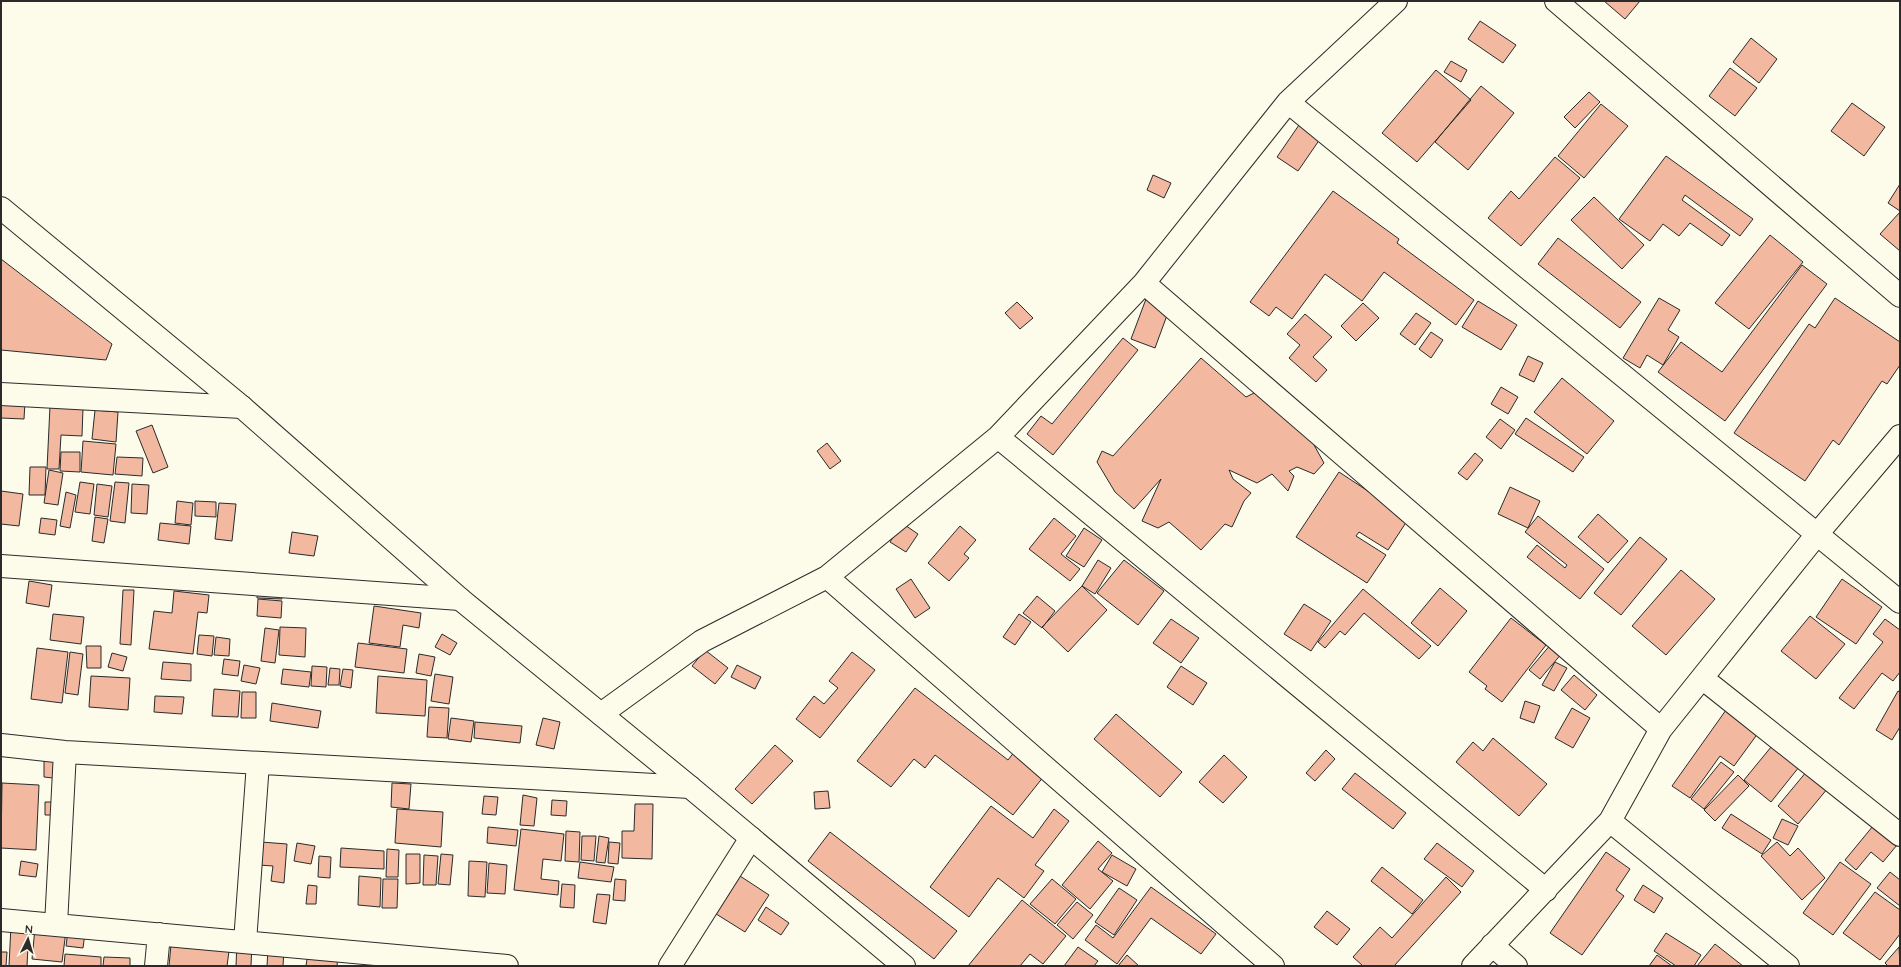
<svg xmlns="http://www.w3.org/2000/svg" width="1901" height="967" viewBox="0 0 1901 967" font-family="Quicksand,sans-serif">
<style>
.building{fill:#f2b8a0;stroke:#2b2b2b}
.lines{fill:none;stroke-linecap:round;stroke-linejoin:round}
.minor-casing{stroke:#2b2b2b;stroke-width:24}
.major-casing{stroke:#2b2b2b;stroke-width:24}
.minor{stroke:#fdfbea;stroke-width:22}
.major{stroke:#fdfbea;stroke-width:22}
</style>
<rect width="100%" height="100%" fill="#fdfbea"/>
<path class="building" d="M1604,1H1640L1625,19Z
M1480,21L1516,45L1503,63L1468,39Z
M1751,38L1777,59L1759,83L1733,62Z
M1451,61L1467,70L1461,82L1444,72Z
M1730,68L1757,88L1735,116L1709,96Z
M1436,70L1471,100L1417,162L1382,133Z
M1481,86L1514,113L1468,170L1435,142Z
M1589,92L1600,102L1575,128L1564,117Z
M1852,103L1885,127L1864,156L1831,131Z
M1601,104L1628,126L1584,178L1558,156Z
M1299,125L1320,139L1298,171L1277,157Z
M1666,156L1753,219L1740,236L1685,195L1682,200L1730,235L1722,246L1690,223L1679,236L1663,224L1650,241L1619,219Z
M1555,157L1580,178L1521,246L1488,218L1511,191L1519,199Z
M1153,175L1171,183L1164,198L1147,190Z
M1900,184V211L1888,203Z
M1333,191L1399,239L1397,243L1474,300L1456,325L1384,272L1362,301L1325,274L1292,319L1276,307L1269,316L1250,302Z
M1594,197L1644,245L1622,269L1571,220Z
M1900,212V251L1880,234Z
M1770,235L1803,262L1749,329L1715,303Z
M1558,238L1641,302L1620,328L1538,264Z
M1,259L112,344L106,360L1,350Z
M1802,265L1827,284L1725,421L1658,372L1681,342L1722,372Z
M1149,291L1173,299L1155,348L1131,339Z
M1659,298L1680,310L1668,330L1679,337L1663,365L1647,355L1640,368L1623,358Z
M1835,298L1900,342V365L1887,384L1882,381L1839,445L1833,440L1805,481L1734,433L1809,324L1815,328Z
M1478,301L1517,325L1501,350L1462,327Z
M1017,302L1033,318L1020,329L1005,313Z
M1363,303L1379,318L1356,341L1341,326Z
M1416,313L1431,323L1415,345L1400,334Z
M1305,314L1332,337L1313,357L1327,370L1316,382L1289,358L1300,345L1287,334Z
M1431,332L1443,340L1431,358L1419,349Z
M1123,338L1138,350L1053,455L1027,434L1041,416L1052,424Z
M1528,356L1543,363L1534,382L1519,375Z
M1201,358L1246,397L1256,392L1309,436L1324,463L1314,474L1297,467L1289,471L1294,476L1288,491L1272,474L1257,483L1229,470L1233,479L1251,493L1244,501L1232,527L1225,524L1201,550L1169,522L1158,528L1142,521L1161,479L1134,509L1115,492L1097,462L1102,451L1113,456Z
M1562,378L1614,421L1587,454L1534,412Z
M1501,387L1518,397L1508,414L1491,404Z
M1,401L25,402L24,419L1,418Z
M50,406L83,408L82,436L61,435L59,469H47Z
M95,410L118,412L116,442L92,439Z
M1526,418L1584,457L1573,472L1515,434Z
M1500,419L1515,430L1501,449L1486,437Z
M152,425L168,467L153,473L136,431Z
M83,441L116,444L113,475L81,472Z
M827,443L841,461L830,469L817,451Z
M61,452H80V472L60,471Z
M1475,453L1483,460L1467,480L1458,473Z
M117,457L143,458L142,476L115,474Z
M30,467H46L45,495H29Z
M49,470L63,473L58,505L44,503Z
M1339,472L1409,518L1388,550L1359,532L1356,536L1386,555L1367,583L1296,537Z
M80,482L94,484L90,514L75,512Z
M115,482L129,483L125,523L110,521Z
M97,484L112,486L108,517L94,515Z
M132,484L149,485L147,514L131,513Z
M1510,487L1540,501L1528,528L1498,514Z
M1,491L23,494L19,526L1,524Z
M66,492L76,495L70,528L60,526Z
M177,501L193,503L191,525L175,523Z
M195,501L216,502V517L195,516Z
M219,503L236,504L232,541L215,539Z
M1598,514L1628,541L1608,563L1578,537Z
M1538,516L1604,569L1580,599L1527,557L1537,545L1565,568L1567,565L1525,532Z
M95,517L108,519L104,543L92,541Z
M41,518L57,520L55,535L39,533Z
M1054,518L1076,536L1061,554L1080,569L1070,581L1029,549Z
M160,523L191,526L189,544L158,540Z
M902,523L918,534L906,552L890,542Z
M960,526L976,540L964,554L969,558L949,581L928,563Z
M1084,528L1102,540L1084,567L1066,556Z
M292,532L318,536L314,556L289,553Z
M1640,537L1667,559L1621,615L1594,593Z
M1098,560L1111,568L1095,594L1082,586Z
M1124,560L1164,591L1138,625L1097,593Z
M1681,570L1715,599L1666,655L1632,626Z
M911,579L930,608L915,618L896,589Z
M1842,579L1882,607L1856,644L1816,617Z
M29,581L52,585L49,607L26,603Z
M258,584L282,586V599L257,598Z
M1082,586L1107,610L1068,652L1042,627Z
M1440,588L1467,611L1438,646L1411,623Z
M1363,589L1431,646L1419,659L1364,613L1345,635L1340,631L1325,648L1318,642Z
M123,590H134L131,645L120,644Z
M174,591L209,595L207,613L198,612L193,654L149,649L154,611L172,613Z
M1037,596L1055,611L1042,628L1023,613Z
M258,599L282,601L281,618L257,616Z
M1304,604L1331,621L1311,651L1284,634Z
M374,606L421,613L419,628L403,625L400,647L369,643Z
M53,614L84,617L81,644L50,640Z
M1019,614L1031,622L1015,645L1003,637Z
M1810,616L1845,644L1816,679L1781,651Z
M1511,618L1546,645L1502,702L1485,689L1487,686L1469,672Z
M1171,619L1199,638L1181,663L1153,643Z
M1885,619L1900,630V672L1893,681L1882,673L1854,709L1839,698L1883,642L1873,634Z
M280,627L306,628L305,657L279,655Z
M265,628L279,630L275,663L261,661Z
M442,634L457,643L450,655L435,647Z
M199,635L214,636L212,656L197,654Z
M216,637L230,639L229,656L214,655Z
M358,643L407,649L404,673L355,667Z
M1552,643L1563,652L1540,679L1529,670Z
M86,646H101V668H87Z
M37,648L68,652L62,703L31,699Z
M705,650L728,668L715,684L692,666Z
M70,652L83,654L78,695L65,693Z
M852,652L875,670L820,738L796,719L814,696L824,704L838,688L829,681Z
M112,653L127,657L123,671L108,667Z
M419,654L435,657L431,676L416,673Z
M224,659L240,661L238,676L222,674Z
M163,662L191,664V681L161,679Z
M1555,662L1567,668L1554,691L1542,685Z
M244,665L260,668L256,684L241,681Z
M737,665L761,677L755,689L731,677Z
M312,666L327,667L326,687L311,686Z
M1181,666L1207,683L1193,705L1167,687Z
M330,668L340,669L339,685H328Z
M283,669L311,672L309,687L281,684Z
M343,669L353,670L351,688L340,686Z
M435,674L453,677L449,704L431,701Z
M1574,675L1597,695L1585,710L1561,690Z
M91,676L130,678L128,710L89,707Z
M378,676L427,680L425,716L376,713Z
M915,688L1008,760L1018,747L1048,771L1013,815L935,755L925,768L914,759L891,787L857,761Z
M214,689L240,691L238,717L212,716Z
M1898,691L1900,692V727L1892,740L1876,730Z
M242,692H256V718H241Z
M155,696L184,697L182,714L154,712Z
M1525,701L1540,706L1534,723L1520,718Z
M272,703L321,711L318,728L270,721Z
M1731,703L1764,725L1734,766L1720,756L1690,798L1672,786Z
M429,707L449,708L447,738L427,737Z
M1572,708L1590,718L1573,748L1555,738Z
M1116,714L1182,772L1160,797L1094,739Z
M451,718L474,721L471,742L448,739Z
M543,718L560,722L554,749L536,745Z
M475,722L522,726L520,743L474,738Z
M1493,738L1547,784L1519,816L1456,762L1473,742L1483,751Z
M1776,741L1803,762L1771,802L1744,780Z
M775,745L793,761L752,804L735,789Z
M1326,750L1335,759L1315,781L1306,773Z
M1224,755L1247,777L1223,803L1199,782Z
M44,756H54L53,778L44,777Z
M1721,762L1734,772L1704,809L1691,799Z
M1807,771L1828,788L1798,824L1778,806Z
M1355,773L1406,813L1393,829L1342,789Z
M1738,775L1749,786L1715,821L1704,810Z
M2,783L39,785L36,850L1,848Z
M392,783L411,784L409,809L391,807Z
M828,791L830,808L815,809L814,792Z
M523,795L537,798L534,826L520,825Z
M484,796L498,797L496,815L482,814Z
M552,800L567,801L566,816L551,815Z
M45,802H60V815H45Z
M635,804H653L652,859L622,858V831H634Z
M991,806L1033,838L1054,809L1069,821L1035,865L1044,871L1024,898L998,878L969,917L930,887Z
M397,809L443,812L441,847L395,843Z
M1731,814L1771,840L1762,854L1722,828Z
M1782,819L1798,826L1788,845L1773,838Z
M1873,826L1897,845L1883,862L1871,852L1856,870L1845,860Z
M488,827L518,830L516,846L487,843Z
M521,829L564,834L561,861L543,859L541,879L559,881L558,895L514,890Z
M566,831L580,832L579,862L565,861Z
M830,832L957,931L934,959L808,861Z
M582,836H596L594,861L581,860Z
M599,836L609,838L605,863L596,862Z
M1098,841L1112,853L1098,869L1113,881L1090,909L1062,885Z
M261,842L287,844L284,883L271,881L273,866L259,865Z
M609,842L620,843L618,864L608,863Z
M1777,842L1790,856L1798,848L1825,878L1802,900L1761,856Z
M297,843L315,846L311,864L294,861Z
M1437,843L1474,871L1462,887L1424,859Z
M341,848L384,851V869L340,867Z
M387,849L399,850L398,877H386Z
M1606,852L1630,869L1616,890L1624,896L1582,955L1550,933Z
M406,854H420V883L406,884Z
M441,854L453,855L450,885L438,884Z
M424,855L438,856L436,885H423Z
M1112,855L1136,869L1127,886L1102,872Z
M319,856L331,857L330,878L318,877Z
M21,861L38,864L36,877L19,875Z
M469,861L487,862L485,897L468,896Z
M580,862L614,867L611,882L578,878Z
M1840,862L1871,884L1833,935L1803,913Z
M489,863L507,865L505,894L487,893Z
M1382,867L1423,900L1412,914L1371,881Z
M1890,872L1900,880V906L1877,888Z
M737,874L769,895L745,932L713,912Z
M359,876L381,878L380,907L358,905Z
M1446,877L1461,892L1394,966H1363L1353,957L1380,927L1392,938Z
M383,879H398L397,908H382Z
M615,879L626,880L625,901L613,900Z
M1052,879L1076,899L1055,924L1030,904Z
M562,884L575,885L574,908L560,907Z
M308,885L317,886L316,904H306Z
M1643,885L1663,898L1654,913L1634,900Z
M1151,887L1216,934L1201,954L1151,918L1117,964L1085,940L1096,925L1113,938Z
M1119,888L1137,900L1114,935L1095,922Z
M1875,892L1900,910V934L1880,960L1843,933Z
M597,894L610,895L606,924L593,922Z
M1022,900L1066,936L1043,964L1030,954L1020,966H968Z
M1077,902L1093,915L1073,939L1057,925Z
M766,907L789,923L781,935L758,920Z
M1327,911L1350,929L1337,945L1314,927Z
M11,925L29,926L27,966H9Z
M35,928L66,931L62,962L32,959Z
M68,931L85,933L83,948L66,946Z
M1666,933L1701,955L1694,966H1676L1654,951Z
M237,941L252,942L251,966H236Z
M1715,944L1743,966H1697Z
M171,945L229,951L227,966H169Z
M1078,947L1098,961L1094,966H1064Z
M1899,947L1900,966H1888L1885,963Z
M268,949L284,950L283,966H267Z
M1,952H7L6,966H1Z
M308,952L338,955L337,966H306Z
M65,954L101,957V966H64Z
M1127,955L1139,966H1118Z
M1657,955L1672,966H1649Z
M104,957L130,958V966H103Z"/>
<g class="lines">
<defs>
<path id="minor" d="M1556,1L1900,296
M1288,102L1900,602
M1144,283L1661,729
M1,394L242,407
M998,437L1546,890
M1,566L460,599
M827,577L1273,966
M1702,678L1900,835
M601,714L702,641L827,577L998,437L1144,283L1288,102L1396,1
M1,745L65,752L690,787
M1610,821L1788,966
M1,920L507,966
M56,925L65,752
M245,942L258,763
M1492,945L1516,966
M156,966L159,934
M670,966L751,838
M1473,966L1610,821L1661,729L1818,533L1900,436"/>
<path id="major" d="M1,208L242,407L460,599L690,787L904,966"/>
</defs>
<use href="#minor" class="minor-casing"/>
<use href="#major" class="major-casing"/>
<use href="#minor" class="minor"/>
<use href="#major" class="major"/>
</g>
<rect width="1901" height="967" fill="none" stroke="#2b2b2b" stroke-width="4"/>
<g transform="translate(28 939) rotate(5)" stroke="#fdfbea" stroke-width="3" paint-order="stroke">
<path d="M0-3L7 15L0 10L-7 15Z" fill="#2b2b2b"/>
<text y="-6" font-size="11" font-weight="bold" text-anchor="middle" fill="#2b2b2b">N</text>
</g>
</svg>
